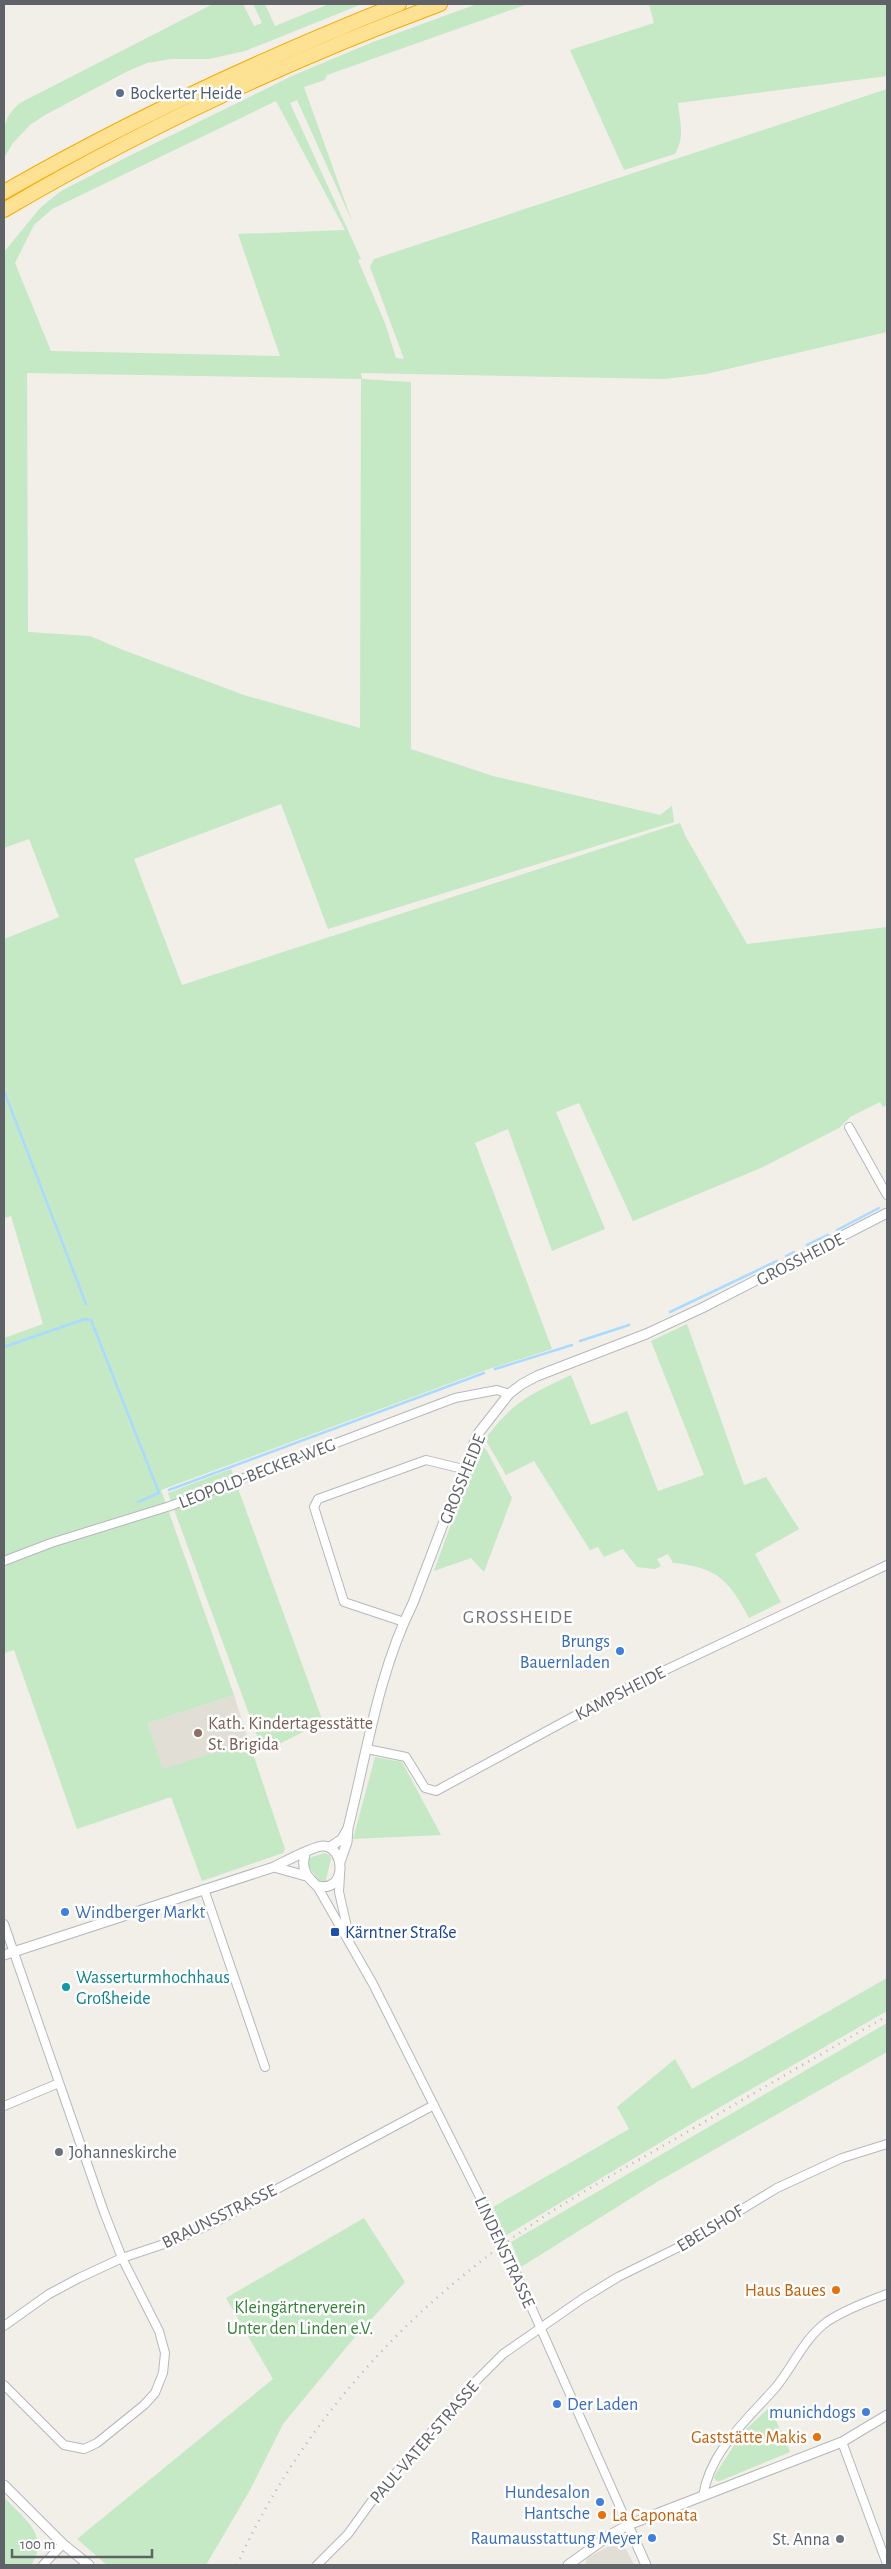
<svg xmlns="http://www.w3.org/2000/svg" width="891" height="2569" viewBox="0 0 891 2569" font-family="'Alegreya Sans',sans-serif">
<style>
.education{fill:#e1ded6}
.green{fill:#c5e8c5;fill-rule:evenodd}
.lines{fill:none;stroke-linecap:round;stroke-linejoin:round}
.stream{stroke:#aadaff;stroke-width:2.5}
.minor-casing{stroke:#b5b8bc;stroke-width:10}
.tertiary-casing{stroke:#b5b8bc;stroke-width:11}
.motorway-casing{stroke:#f9ab00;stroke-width:16}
.minor{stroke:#fff;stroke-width:8}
.tertiary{stroke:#fff;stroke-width:9}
.motorway{stroke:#fde293;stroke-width:14}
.rail{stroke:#b6b7b8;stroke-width:2.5;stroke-dasharray:1 6;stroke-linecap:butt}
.minor-bridge-casing{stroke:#b5b8bc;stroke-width:10;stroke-linecap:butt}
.minor-bridge{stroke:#fff;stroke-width:8}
.service-dot{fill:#5c6f8a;stroke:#fff;stroke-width:2}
.shop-dot{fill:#3f7fe0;stroke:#fff;stroke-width:2}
.education-dot{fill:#8d6e63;stroke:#fff;stroke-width:2}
.transit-dot{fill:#1a4fb4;stroke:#fff;stroke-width:2}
.culture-dot{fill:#0f9aa8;stroke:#fff;stroke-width:2}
.worship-dot{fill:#6b7280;stroke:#fff;stroke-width:2}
.food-dot{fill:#e8710a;stroke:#fff;stroke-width:2}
.labels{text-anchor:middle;stroke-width:5;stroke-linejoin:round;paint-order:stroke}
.service-label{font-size:18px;fill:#4e5e75;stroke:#fff;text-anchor:start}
.street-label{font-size:18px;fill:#5f6368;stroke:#fff}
.shop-label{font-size:18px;fill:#366cbe;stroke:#fff;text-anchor:end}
.education-label{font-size:18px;fill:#785e54;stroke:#fff;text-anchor:start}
.transit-label{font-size:18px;fill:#164399;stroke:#fff;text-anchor:start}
.culture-label{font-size:18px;fill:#0d838f;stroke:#fff;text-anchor:start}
.worship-label{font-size:18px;fill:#5b616d;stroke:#fff;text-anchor:start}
.food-label{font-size:18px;fill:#c56008;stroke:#fff;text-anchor:end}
.park-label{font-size:18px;fill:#348238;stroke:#fff}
.neighbourhood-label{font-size:19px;letter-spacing:1px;fill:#70757a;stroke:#fff}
</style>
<rect width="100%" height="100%" fill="#f1efe8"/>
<path class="education" d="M234,1695L249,1742L163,1770L148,1723Z
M617,2542L624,2545L634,2565H585L587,2558Z"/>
<path class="green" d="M213,4H243L254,26L262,23L253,4H265L275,26L329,4H362L245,51L209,59H171L147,63L128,71L45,115L30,125L13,143L4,158C4,133 0,120 20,103Z
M477,4H528L327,75L325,80L304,87L352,221L297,100L290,103L361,259L358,260L385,323L396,358L404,359L370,267L374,259L887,89V332L706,374L664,379L361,373L362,379L411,382V749L493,776L660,815L672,806L674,822L328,929L281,804L134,859L182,985L680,823L686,837L747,944L887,927V1105L883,1107L880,1102L850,1117L839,1128L761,1168L633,1221L579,1103L556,1112L605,1229L552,1251L508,1129L475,1143L552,1349L486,1370L161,1490L234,1695L148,1723L163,1769L249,1742L285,1849L283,1853L202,1881L171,1797L77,1829L14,1650L4,1653V1338L43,1324L11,1216L4,1218V939L59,917L29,839L4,848V252L40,208L61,191L127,157L294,75L373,42ZM276,101L345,230L238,234L280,356L51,351L15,263L34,225L52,209ZM27,373L361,379L360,728L244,695L123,650L90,636L28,632Z
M649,4H887V76L678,103C680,123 685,136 675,154L624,170L570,50L654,23Z
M687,1324L744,1485L766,1477L799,1529L755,1554L781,1602L749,1618C729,1580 717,1567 673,1563L668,1554L657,1559L661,1566L655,1569L637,1567L623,1549L604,1557L598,1547L590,1550L534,1461L506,1475L485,1439C514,1401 529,1395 571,1375L591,1425L627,1411L658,1491L704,1475L651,1341Z
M479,1447L486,1449L512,1498L484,1572L471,1558L434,1571Z
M231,1469L323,1722L263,1752L168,1493Z
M375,1757L402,1762L441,1835L353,1839Z
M324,1853L330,1855L331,1859L325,1884L320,1883L308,1865L309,1858Z
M887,1978V2011L696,2121L505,2236L493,2207L629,2129L617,2107L675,2059L692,2089Z
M887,2023V2052L657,2182L521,2267L511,2242Z
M364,2218L405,2282L349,2344L283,2424L250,2490L206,2565H107L77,2539L273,2379L226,2298Z
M770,2407L790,2452L720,2481H717L714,2478L716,2473L743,2432Z
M4,2497C23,2518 51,2535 31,2565H4Z"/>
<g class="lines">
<path class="stream" d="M4,1091L86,1304
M837,1230L879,1208
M807,1245L828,1235
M786,1256L794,1252
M670,1312L777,1261
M580,1341L629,1325
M4,1347L85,1319L91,1320L159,1493L138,1502
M495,1369L572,1345
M169,1490L484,1373"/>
<defs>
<path id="minor" d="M849,1127L887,1195
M4,1561L51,1543L170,1506L455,1398L497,1390L509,1394
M404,1622L344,1602L314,1507L318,1499L426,1460L463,1469
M367,1749L406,1757L425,1788L436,1791L619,1692L887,1565
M340,1875L339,1892L349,1936
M317,1886L373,1984L487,2211
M204,1889L265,2067
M4,1924L104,2212L122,2258L159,2331L165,2353L163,2373L155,2393L144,2405L97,2443L84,2449L64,2445L4,2385
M4,2106L59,2083
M517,2275L628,2525
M4,2326L49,2294L79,2278L122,2258L179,2239L219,2220L434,2105
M842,2442L887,2564
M703,2496C710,2451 747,2420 776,2387C794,2365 804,2338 828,2321C845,2310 868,2301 887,2294
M43,2565L63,2544
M317,2565L348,2534L374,2498L477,2380L503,2354L582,2299L618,2277L685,2244L777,2188L842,2158L887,2144"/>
<path id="tertiary" d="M330,1847L342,1839L347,1830
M340,1862L347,1842L348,1828C367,1753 378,1673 413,1603L477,1435L509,1394L522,1384L537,1376L646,1334L702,1308L887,1213
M274,1867L306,1876
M4,1955L274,1867C284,1862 315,1845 324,1846C345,1847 348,1893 317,1886C306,1876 301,1869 305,1854
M4,2485L63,2544L89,2565
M628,2525L646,2565
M568,2565L610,2535L628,2525L842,2442L887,2415"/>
<path id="motorway" d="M4,192C131,119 263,58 399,4
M4,210C142,129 290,60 440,4"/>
</defs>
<use href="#minor" class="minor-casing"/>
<use href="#tertiary" class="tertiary-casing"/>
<use href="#motorway" class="motorway-casing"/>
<use href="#minor" class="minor"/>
<use href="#tertiary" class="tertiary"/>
<use href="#motorway" class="motorway"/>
<path class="rail" d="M237,2565C289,2450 372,2348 470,2270C531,2220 600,2182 668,2143C741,2101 814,2058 887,2016"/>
<defs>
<path id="minor-bridge" d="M487,2211L517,2275"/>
</defs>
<use href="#minor-bridge" class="minor-bridge-casing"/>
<use href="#minor-bridge" class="minor-bridge"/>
</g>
<circle class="service-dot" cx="120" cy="93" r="5"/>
<g class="shop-dot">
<circle cx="620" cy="1651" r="5"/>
<circle cx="65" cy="1912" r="5"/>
<circle cx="557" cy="2404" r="5"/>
<circle cx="866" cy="2412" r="5"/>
<circle cx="600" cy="2502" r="5"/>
<circle cx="652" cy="2538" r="5"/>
</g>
<circle class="education-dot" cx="198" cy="1733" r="5"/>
<rect class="transit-dot" x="330" y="1927" width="10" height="10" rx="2.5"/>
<circle class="culture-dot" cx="66" cy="1987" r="5"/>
<g class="worship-dot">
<circle cx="59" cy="2152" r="5"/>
<circle cx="840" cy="2539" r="5"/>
</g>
<g class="food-dot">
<circle cx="836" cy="2290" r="5"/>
<circle cx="817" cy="2437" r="5"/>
<circle cx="602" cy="2515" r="5"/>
</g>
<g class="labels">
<g class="service-label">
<text x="130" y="99">Bockerter Heide</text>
</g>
<g class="street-label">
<text transform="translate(800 1259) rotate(-27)" y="6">GROSSHEIDE</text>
<text transform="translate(257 1473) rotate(-21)" y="6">LEOPOLD-BECKER-WEG</text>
<text transform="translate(462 1479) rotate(-68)" y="6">GROSSHEIDE</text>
<text transform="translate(620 1693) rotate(-27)" y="6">KAMPSHEIDE</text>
<text transform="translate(219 2216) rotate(-26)" y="6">BRAUNSSTRASSE</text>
<text transform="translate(710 2228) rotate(-31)" y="6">EBELSHOF</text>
<text transform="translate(505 2252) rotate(65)" y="6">LINDENSTRASSE</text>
<text transform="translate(424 2442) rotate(-49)" y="6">PAUL-VATER-STRASSE</text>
</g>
<g class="shop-label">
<text x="610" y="1647">Brungs<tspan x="610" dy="21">Bauernladen</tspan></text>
<text x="75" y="1918" text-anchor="start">Windberger Markt</text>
<text x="567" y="2410" text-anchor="start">Der Laden</text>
<text x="856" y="2418">munichdogs</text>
<text x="590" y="2498">Hundesalon<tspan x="590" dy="21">Hantsche</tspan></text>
<text x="642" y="2544">Raumausstattung Meyer</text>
</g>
<g class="education-label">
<text x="208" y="1729">Kath. Kindertagesstätte<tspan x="208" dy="21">St. Brigida</tspan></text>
</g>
<g class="transit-label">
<text x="345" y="1938">Kärntner Straße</text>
</g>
<g class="culture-label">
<text x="76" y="1983">Wasserturmhochhaus<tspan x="76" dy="21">Großheide</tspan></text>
</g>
<g class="worship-label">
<text x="69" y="2158">Johanneskirche</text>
<text x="830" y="2545" text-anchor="end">St. Anna</text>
</g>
<g class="food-label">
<text x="826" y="2296">Haus Baues</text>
<text x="807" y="2443">Gaststätte Makis</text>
<text x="612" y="2521" text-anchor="start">La Caponata</text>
</g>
<g class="park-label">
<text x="300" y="2313">Kleingärtnerverein<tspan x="300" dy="21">Unter den Linden e.V.</tspan></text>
</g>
<g class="neighbourhood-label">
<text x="518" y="1623">GROSSHEIDE</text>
</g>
</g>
<rect width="891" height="2569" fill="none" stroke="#5f6368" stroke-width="10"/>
<path d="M12 2549v8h140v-8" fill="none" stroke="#5f6368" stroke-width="2.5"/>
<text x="20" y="2549" font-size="15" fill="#5f6368" stroke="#ffffff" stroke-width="4" paint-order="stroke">100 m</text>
</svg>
